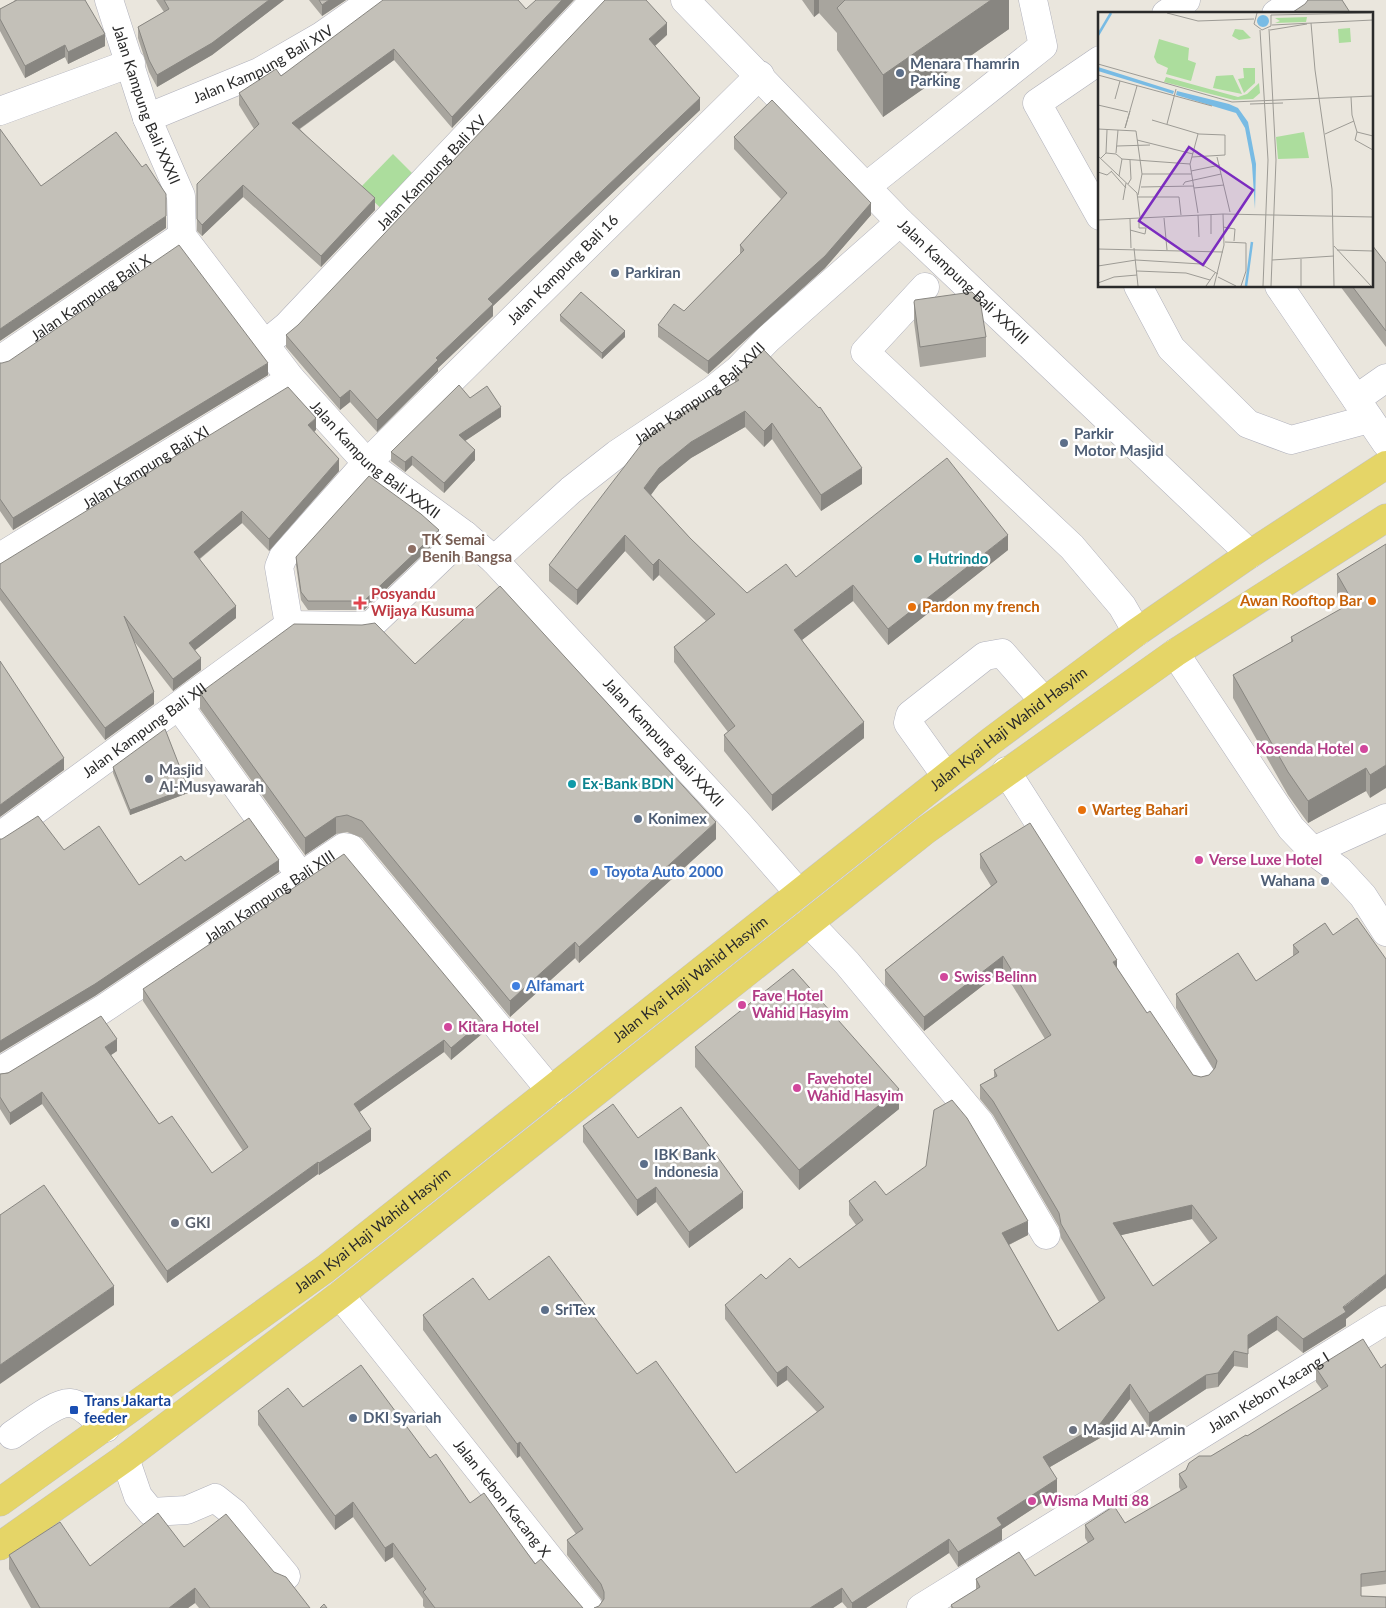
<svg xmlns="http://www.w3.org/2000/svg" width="1386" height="1608" viewBox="0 0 1386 1608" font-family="Lato,sans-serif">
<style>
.green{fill:#acdd9d}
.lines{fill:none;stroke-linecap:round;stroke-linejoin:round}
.minor-casing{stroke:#b0b1bc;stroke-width:29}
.major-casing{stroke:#c3c3c3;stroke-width:29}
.minor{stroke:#fff;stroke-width:28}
.major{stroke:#e5d567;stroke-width:28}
.wall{fill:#a8a59e;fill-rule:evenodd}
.shaded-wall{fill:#888681}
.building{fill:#c3c0b8;stroke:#888681;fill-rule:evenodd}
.service-dot{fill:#5c6f8a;stroke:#fff;stroke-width:2}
.education-dot{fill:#8d6e63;stroke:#fff;stroke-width:2}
.culture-dot{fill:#0f9aa8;stroke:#fff;stroke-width:2}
.food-dot{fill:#e8710a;stroke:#fff;stroke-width:2}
.health-dot{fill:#e0444e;stroke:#fff;stroke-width:2}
.hotel-dot{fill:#d1479c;stroke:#fff;stroke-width:2}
.worship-dot{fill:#6b7280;stroke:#fff;stroke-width:2}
.shop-dot{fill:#3f7fe0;stroke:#fff;stroke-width:2}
.transit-dot{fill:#1a4fb4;stroke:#fff;stroke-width:2}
.labels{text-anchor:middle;stroke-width:5;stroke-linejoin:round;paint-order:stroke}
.street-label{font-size:15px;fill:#2a2a2a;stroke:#fff}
.service-label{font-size:15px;font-weight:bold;fill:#4e5e75;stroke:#fff;text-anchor:start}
.education-label{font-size:15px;font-weight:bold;fill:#785e54;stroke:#fff;text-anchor:start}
.culture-label{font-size:15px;font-weight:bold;fill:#0d838f;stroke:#fff;text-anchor:start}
.health-label{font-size:15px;font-weight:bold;fill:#be3a42;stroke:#fff;text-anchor:start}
.food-label{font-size:15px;font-weight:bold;fill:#c56008;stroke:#fff;text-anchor:start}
.hotel-label{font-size:15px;font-weight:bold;fill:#b23c85;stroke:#fff;text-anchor:start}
.worship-label{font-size:15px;font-weight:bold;fill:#5b616d;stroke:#fff;text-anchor:start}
.shop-label{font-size:15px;font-weight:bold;fill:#366cbe;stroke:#fff;text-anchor:start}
.transit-label{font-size:15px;font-weight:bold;fill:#164399;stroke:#fff;text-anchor:start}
.inset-river{fill:none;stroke:#78bbe4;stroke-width:2.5}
.inset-road{fill:none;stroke:#9d9b95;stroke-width:1}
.view{fill:#7b2cbf;fill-opacity:0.15;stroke:#7b2cbf;stroke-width:2.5}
.inset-edge{fill:none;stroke:#2a2a2a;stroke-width:2.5}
</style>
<rect width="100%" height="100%" fill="#eae6dd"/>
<path class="green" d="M393,154L429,190L396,223L360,188Z"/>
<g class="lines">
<defs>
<g id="minor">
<path id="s1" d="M109,0L147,118L181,196L182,236L291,379L367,463L465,535L494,560L736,821L798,892"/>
<path id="s2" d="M685,0L900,222L1250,554"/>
<path d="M1166,14L1186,0"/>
<path d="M1276,14L1296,0"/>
<path d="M1100,60L1037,103L1100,216"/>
<path d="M0,111L131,63"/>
<path id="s3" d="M147,118L259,72L323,35L373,0"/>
<path d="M867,186L1043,46L1033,0"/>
<path d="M1138,286L1171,348L1248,424L1291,440L1369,419"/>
<path d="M1279,286L1386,443"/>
<path d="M925,287L865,352L1072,547L1122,606L1137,632"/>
<path id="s4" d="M265,344L287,326L595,0"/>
<path id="s5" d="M0,360L182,236"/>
<path d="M1356,399L1386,378"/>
<path id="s6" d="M0,557L291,379"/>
<path id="s7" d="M494,560L571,490L617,454L713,390L738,370L768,339L900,222"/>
<path id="s8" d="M289,625L279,567L283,557L362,468L760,75"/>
<path d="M1175,653L1291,828L1313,851L1339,870L1363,896L1386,932"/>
<path d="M179,706L300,875"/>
<path d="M1006,771L1201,1076"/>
<path d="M946,776L908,723L910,715L985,656L1002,653L1044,701"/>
<path id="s9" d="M0,836L289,625L362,626L372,624L465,535"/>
<path d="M1313,851L1386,818"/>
<path d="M809,923L847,963L980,1123L1046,1235"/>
<path id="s10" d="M0,1071L103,1009L344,847L350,848L551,1091"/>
<path id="s11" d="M340,1295L589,1608"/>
<path d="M12,1435C26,1426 55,1402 70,1403C83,1404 96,1420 106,1428"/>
<path d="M125,1458L138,1496L151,1512L187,1510L215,1498L234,1513L286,1576"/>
<path id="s12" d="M921,1608L1386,1320"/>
</g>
<g id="major">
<path id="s13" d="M0,1502L325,1269L991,741L1137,632L1250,554L1386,465"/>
<path d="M0,1546L125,1458L340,1295L926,830L1175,653L1386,518"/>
</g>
</defs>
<use href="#minor" class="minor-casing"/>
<use href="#major" class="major-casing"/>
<use href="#minor" class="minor"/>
<use href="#major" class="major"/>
</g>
<path class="wall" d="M14,0H85L105,46L68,64L65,57L25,78L0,31V9L15,1Z
M156,0H284L212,55L157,87L149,72L138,38V27L164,12Z
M309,0H346L322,16Z
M518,0L452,128L394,60L300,129L375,210L321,267L243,197L202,236L197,231V184L254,129L239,105V93L281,76Z
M802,0H1009V29L883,117L837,50V33L819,13L814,17Z
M667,35L655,46L700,110L493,306V316L438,368V371L377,432L350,402L340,410L286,347V335Z
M734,137L871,215L825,268L708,374L658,337V325L684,311L740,254V245L781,199L734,149Z
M1386,263V347L1340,286H1372Z
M914,302L986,337V357L920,367L914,322Z
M560,315L625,337L602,359L560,321Z
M0,363L268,375L13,530L0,511Z
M735,377L862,484L821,511L772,439L764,447L745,427L691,458L659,484L651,495L690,538L747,593L796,577L1008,550L888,645L853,601L802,640L864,738L772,811L724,751V735L728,732L674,662V647L706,621L659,575L653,581L625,551L577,605L549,581V565L735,383Z
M470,398L501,417L465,441L475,460L444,493L412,465L405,472L391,461V452Z
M316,430L314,432L339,471L269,551L242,523L200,559L236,618L195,650L201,670L173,691L133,640L154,704L105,740L0,600V564Z
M439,539L364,610H308L301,600L296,565V557Z
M1386,544L1370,798L1366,791L1308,823L1288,795L1233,698V675L1291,642V637L1343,608L1337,596V574Z
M415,664L716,839L579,963L575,958L510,1017L362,838L347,832L336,834L305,855L200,709V693Z
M113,767L188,793L130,815L113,773Z
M980,854L1117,968L1147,1013L1193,1075L1201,1077L1209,1075L1214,1070L1176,1008V994L1256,981L1293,956V945L1325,923L1346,1326L1303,1353L1277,1330L1248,1349V1368L1234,1366L1218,1387L1206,1389L1149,1427L1130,1399L1100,1438L1050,1467L1057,1493L1002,1529V1540L958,1567L949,1553L866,1608H847L842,1602L833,1608H594L599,1606L602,1601L601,1599L567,1555V1540L576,1534L520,1456L517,1458L423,1330V1315L489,1300L637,1374L736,1473L817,1412L787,1380L777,1387L725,1319V1305L766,1279L799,1268L856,1225L849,1215V1201L886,1195L1028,1235L1009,1245L1058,1331L1099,1302L1061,1238L1059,1227L993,1115L980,1099V1085L994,1077V1070L1045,1039L1003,970L924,1031L885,985V970L991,886L980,868ZM1192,1219L1210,1243L1153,1286L1121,1235Z
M143,989L483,1033L451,1060L444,1052L359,1112L371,1141L319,1175L318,1174L167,1283L42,1104L10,1125L0,1109V1074L117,1051L111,1055L159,1124L212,1173L243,1151L143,1001Z
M695,1047L899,1109L799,1190L695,1067Z
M583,1126L638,1138L743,1208L689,1248L656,1202L637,1216L583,1142Z
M1386,1364V1584L1361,1587V1596L1386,1608H951V1605L976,1590V1579L1035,1576L1088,1543L1085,1538V1525L1125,1523L1181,1491L1179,1487V1474L1247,1436L1322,1390L1316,1382V1368H1381Z
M303,1407L430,1458L470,1503L583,1608H425L423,1606V1599L393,1557L385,1562L353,1517L335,1530L258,1425V1411Z
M184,1547L274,1572L310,1608H199L195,1603L188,1608H31L9,1569V1555L90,1566Z"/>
<path class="shaded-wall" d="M269,0H284L212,55L157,87V75Z
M329,0H346L322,16V5Z
M562,0H574L452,128V117Z
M814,0H819V13L814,17Z
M991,0H1009V29L883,117V75Z
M667,23V35L649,51V39Z
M105,34V46L68,64V52Z
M65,45V57L25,78V66Z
M394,49V60L292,134V123Z
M700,98V110L493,306V316L438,368V371L377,432V420L436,358L488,299Z
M243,185V197L202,236V225Z
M375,198V210L321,267V256Z
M871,203V215L825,268L708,374V361Z
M166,216V228L0,341V329Z
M625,331V337L602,359V353Z
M268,363V375L13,530V518Z
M350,390V402L340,410V398Z
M501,407V417L459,445V435Z
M745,411V427L691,458L659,484L644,504V488L659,468L691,442Z
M316,418V430L308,437V425Z
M772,423V439L764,447V431Z
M475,450V460L444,493V483Z
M412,456V465L405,472V462Z
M339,459V471L269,551V539Z
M862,468V484L821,511V495Z
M242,511V523L194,563V552Z
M439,530V539L364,610V601Z
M625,535V551L577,605V590Z
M1008,535V550L888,645V629Z
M659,559V575L653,581V565Z
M853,585V601L794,646V630Z
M236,606V618L189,655V643Z
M201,658V670L173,691V679Z
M154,692V704L105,740V728Z
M864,722V738L772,811V795Z
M64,758V770L0,817V805Z
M1386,765V788L1370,798V775Z
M1366,768V791L1308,823V801Z
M188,788V793L130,815V810Z
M336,817V834L305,855V838Z
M716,822V839L579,963V947Z
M279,860V872L95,996L0,1053V1041Z
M575,942V958L510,1017V1001Z
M1003,956V970L924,1031V1017Z
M1117,960V974L1113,962Z
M483,1021V1033L451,1060V1048Z
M117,1039V1051L105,1059V1047Z
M444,1040V1052L354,1116V1104Z
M899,1089V1109L799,1190V1170Z
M42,1092V1104L10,1125V1113Z
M371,1129V1141L319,1175V1163Z
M318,1162V1174L167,1283V1271Z
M656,1187V1202L637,1216V1200Z
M743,1192V1208L689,1248V1232Z
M1192,1205V1219L1113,1237V1223Z
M1028,1221V1235L1002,1248V1233Z
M1386,1274V1288L1346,1319V1326L1303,1353V1339Z
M114,1286V1305L0,1384V1365Z
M1277,1316V1330L1248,1349V1368V1335Z
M1234,1351V1366L1218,1387V1373Z
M787,1366V1380L777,1387V1373Z
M1206,1375V1389L1149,1427V1413Z
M1130,1384V1399L1100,1438L1043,1471V1457Z
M520,1442V1456L517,1458V1444Z
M1057,1479V1493L1002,1529V1540L958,1567V1552L997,1518Z
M353,1502V1517L335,1530V1516Z
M949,1539V1553L866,1608H852V1603Z
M393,1543V1557L385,1562V1548Z
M195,1588V1603L188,1608H169Z
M842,1588V1602L833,1608H810Z"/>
<path class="building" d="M17,0H85L105,34L68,52L65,45L25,66L0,19V9Z
M164,0H269L212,43L157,75L149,60L138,27L169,9Z
M319,0H329L322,5Z
M383,0H518L526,9L536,0H562L452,117L394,49L292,123L375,198L321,256L243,185L202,225L197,219V184L259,124L239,93L276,69L281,76Z
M605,0H646L667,23L649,39L700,98L488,299L493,304L436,358L438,360L377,420L350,390L340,398L286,335L298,325Z
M845,0H991L883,75L837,8Z
M1308,0H1342L1351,14H1290L1305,4Z
M772,100L871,203L825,256L708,361L658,325L674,304L684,311L744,250L740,245L787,193L734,137Z
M0,129L41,186L116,132L142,167L146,164L166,194V216L0,329Z
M179,245L268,363L13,518L0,499V363H2L9,361Z
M1372,245L1386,263V331L1352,286H1372Z
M581,292L625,331L602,353L560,315Z
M972,292L980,300L986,337L920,347L914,302L915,300Z
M764,350L819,408L820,407L862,468L821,495L772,423L764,431L745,411L691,442L659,468L644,488L690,538L747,593L786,564L796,577L947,458L1008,535L888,629L853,585L794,630L864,722L772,795L724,735L735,726L674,647L715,614L659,559L653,565L625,535L577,590L549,565L647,437L689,409L739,380L735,377Z
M459,385L470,398L487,386L501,407L459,435L475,450L444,483L412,456L405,462L391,452Z
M288,387L316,418L308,425L339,459L269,539L242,511L194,552L236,606L189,643L201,658L173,679L124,616L154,692L105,728L0,588V564Z
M369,476L421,514L439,530L364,601H308L301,592L296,557Z
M1386,544V765L1370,775L1366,768L1308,801L1288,772L1233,675L1293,641L1291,637L1353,602L1337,574Z
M500,586L716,822L579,947L575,942L510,1001L362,821L347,815L336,817L305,838L200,693L294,624L362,625L375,623L415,664Z
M0,661L64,758L0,805Z
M165,729L188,788L130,810L113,767Z
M38,816L64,850L99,826L139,885L181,856L185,861L249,818L279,860L95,984L0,1041V839H2Z
M1030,823L1117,960L1113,962L1147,1013L1150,1011L1193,1075L1201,1077L1209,1075L1215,1068L1217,1061L1176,994L1238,953L1256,981L1299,952L1293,945L1325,923L1333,935L1357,918L1386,959V1274L1343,1307L1346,1312L1303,1339L1277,1316L1248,1335V1354L1234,1351L1218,1373L1206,1375L1149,1413L1130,1384L1100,1424L1043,1457L1057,1479L997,1518L1002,1525L958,1552L949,1539L852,1603L842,1588L810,1608H594L599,1606L604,1599V1592L601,1584L567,1540L583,1529L520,1442L517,1444L423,1315L473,1278L489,1300L549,1256L637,1374L656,1361L736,1473L824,1407L787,1366L777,1373L725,1305L761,1274L766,1279L790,1258L799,1268L863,1220L849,1201L875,1181L886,1195L926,1166L934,1110L952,1100L967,1118L1028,1221L1002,1233L1058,1331L1105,1298L1061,1224L1059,1213L993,1101L980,1085L997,1076L994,1070L1051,1035L1003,956L924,1017L885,970L997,882L980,854ZM1192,1205L1217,1238L1153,1286L1113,1223Z
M344,854L483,1021L451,1048L444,1040L354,1104L371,1129L319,1163L318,1162L167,1271L42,1092L10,1113L0,1097V1074L8,1073L101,1016L117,1039L105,1047L159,1124L172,1116L212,1173L248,1147L143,989Z
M793,969L899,1089L799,1170L695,1047Z
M613,1104L638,1138L681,1107L743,1192L689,1232L656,1187L637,1200L583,1126Z
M44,1185L114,1286L0,1365V1215Z
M1363,1339L1381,1368L1386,1364V1571L1361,1574V1596L1386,1597V1608H953L951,1605L980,1587L976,1579L1019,1552L1035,1576L1094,1539L1085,1525L1114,1506L1125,1523L1187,1487L1179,1474L1186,1470L1189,1463L1199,1456H1211L1246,1435L1247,1436L1328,1386L1316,1368Z
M361,1365L430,1458L436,1454L470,1503L484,1493L535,1564L541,1559L583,1608H435L423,1592L426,1589L393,1543L385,1548L353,1502L335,1516L258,1411L288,1388L303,1407Z
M158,1513L184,1547L226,1514L274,1572L286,1577L310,1608H210L195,1588L169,1608H40L9,1555L60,1522L90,1566Z
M324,1604L327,1608H320Z"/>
<g class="service-dot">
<circle cx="900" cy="73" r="5"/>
<circle cx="615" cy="273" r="5"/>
<circle cx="1064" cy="443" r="5"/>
<circle cx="638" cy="819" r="5"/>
<circle cx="1325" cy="881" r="5"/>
<circle cx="644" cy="1164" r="5"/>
<circle cx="545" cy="1310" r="5"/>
<circle cx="353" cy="1418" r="5"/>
</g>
<circle class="education-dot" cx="412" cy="549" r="5"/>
<g class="culture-dot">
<circle cx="918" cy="559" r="5"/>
<circle cx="572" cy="784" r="5"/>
</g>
<g class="food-dot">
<circle cx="1372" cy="601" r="5"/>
<circle cx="912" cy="607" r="5"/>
<circle cx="1082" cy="810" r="5"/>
</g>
<path class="health-dot" d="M357.5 595.5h5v5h5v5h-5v5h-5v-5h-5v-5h5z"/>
<g class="hotel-dot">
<circle cx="1364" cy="749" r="5"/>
<circle cx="1199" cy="860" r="5"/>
<circle cx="944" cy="977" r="5"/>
<circle cx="742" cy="1005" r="5"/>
<circle cx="448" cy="1027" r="5"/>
<circle cx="797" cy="1088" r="5"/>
<circle cx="1032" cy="1501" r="5"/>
</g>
<g class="worship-dot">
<circle cx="149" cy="779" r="5"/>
<circle cx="175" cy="1223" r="5"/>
<circle cx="1073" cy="1430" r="5"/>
</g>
<g class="shop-dot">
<circle cx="594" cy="872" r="5"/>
<circle cx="516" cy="986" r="5"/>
</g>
<rect class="transit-dot" x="69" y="1405" width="10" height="10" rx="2.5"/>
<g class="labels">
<g class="street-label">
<text dy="5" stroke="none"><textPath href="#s3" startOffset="128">Jalan Kampung Bali XIV</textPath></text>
<text dy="5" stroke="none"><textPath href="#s1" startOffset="111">Jalan Kampung Bali XXXII</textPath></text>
<text dy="5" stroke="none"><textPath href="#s4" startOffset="239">Jalan Kampung Bali XV</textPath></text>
<text dy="5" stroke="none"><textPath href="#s8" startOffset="471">Jalan Kampung Bali 16</textPath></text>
<text dy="5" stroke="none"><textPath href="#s2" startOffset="396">Jalan Kampung Bali XXXIII</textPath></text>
<text dy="5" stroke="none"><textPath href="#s5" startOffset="110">Jalan Kampung Bali X</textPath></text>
<text dy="5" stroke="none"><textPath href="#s7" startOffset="265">Jalan Kampung Bali XVII</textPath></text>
<text dy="5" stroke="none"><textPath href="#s1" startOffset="546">Jalan Kampung Bali XXXII</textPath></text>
<text dy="5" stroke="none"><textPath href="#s6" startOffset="171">Jalan Kampung Bali XI</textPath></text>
<text dy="5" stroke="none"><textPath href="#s13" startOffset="1271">Jalan Kyai Haji Wahid Hasyim</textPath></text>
<text dy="5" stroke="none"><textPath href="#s9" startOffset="179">Jalan Kampung Bali XII</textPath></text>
<text dy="5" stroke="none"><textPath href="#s1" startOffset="951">Jalan Kampung Bali XXXII</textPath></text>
<text dy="5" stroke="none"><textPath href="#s10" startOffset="321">Jalan Kampung Bali XIII</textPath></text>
<text dy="5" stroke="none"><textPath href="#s13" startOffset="866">Jalan Kyai Haji Wahid Hasyim</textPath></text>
<text dy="5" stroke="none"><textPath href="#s13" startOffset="461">Jalan Kyai Haji Wahid Hasyim</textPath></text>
<text dy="5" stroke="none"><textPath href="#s12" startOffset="409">Jalan Kebon Kacang I</textPath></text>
<text dy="5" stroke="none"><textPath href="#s11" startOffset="260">Jalan Kebon Kacang X</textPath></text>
</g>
<g class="service-label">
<text x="910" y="69">Menara Thamrin<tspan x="910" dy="17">Parking</tspan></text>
<text x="625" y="278">Parkiran</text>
<text x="1074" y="439">Parkir<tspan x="1074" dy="17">Motor Masjid</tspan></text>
<text x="648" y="824">Konimex</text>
<text x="1315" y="886" text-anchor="end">Wahana</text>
<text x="654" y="1160">IBK Bank<tspan x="654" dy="17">Indonesia</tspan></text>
<text x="555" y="1315">SriTex</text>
<text x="363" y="1423">DKI Syariah</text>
</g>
<g class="education-label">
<text x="422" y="545">TK Semai<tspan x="422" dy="17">Benih Bangsa</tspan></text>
</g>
<g class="culture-label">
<text x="928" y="564">Hutrindo</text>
<text x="582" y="789">Ex-Bank BDN</text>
</g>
<g class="health-label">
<text x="371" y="599">Posyandu<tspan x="371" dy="17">Wijaya Kusuma</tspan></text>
</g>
<g class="food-label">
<text x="1362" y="606" text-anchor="end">Awan Rooftop Bar</text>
<text x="922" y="612">Pardon my french</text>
<text x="1092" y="815">Warteg Bahari</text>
</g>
<g class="hotel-label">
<text x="1354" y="754" text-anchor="end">Kosenda Hotel</text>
<text x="1209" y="865">Verse Luxe Hotel</text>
<text x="954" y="982">Swiss Belinn</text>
<text x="752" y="1001">Fave Hotel<tspan x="752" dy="17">Wahid Hasyim</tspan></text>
<text x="458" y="1032">Kitara Hotel</text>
<text x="807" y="1084">Favehotel<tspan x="807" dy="17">Wahid Hasyim</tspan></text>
<text x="1042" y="1506">Wisma Multi 88</text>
</g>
<g class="worship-label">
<text x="159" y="775">Masjid<tspan x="159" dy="17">Al-Musyawarah</tspan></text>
<text x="185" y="1228">GKI</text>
<text x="1083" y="1435">Masjid Al-Amin</text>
</g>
<g class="shop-label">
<text x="604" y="877">Toyota Auto 2000</text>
<text x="526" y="991">Alfamart</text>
</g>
<g class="transit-label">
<text x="84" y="1406">Trans Jakarta<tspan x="84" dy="17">feeder</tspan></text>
</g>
</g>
<g transform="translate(1098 12)">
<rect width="275" height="275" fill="#eae6dd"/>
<path d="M209,5L208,10L177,11L182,9L177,6ZM252,16L253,30L241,31L240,17ZM137,17L145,18L153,26L141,28L134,24ZM61,27L91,36L90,48L98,51L93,69L68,62L70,56L59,51L56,45ZM145,56H157V71L146,81L140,67L146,66ZM135,63L144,82L115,76L118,64ZM68,65L140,85L149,82L161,71L162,81L155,87L136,88L66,70ZM206,120L211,146L180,147L178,125Z" fill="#acdd9d"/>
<path d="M159 9a6 6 0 1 1 12 0a6 6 0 1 1-12 0ZM0,55L76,79L75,82L0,59ZM79,79L131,92L140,96L150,110L158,152L157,197L154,153L147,116L138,101L78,83Z" fill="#78bbe4"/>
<path class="inset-river" d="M0,23L13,1M148,274L154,230"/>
<path class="inset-road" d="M69,1L100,9L156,7M159,1L156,12L164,18L173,14V3M173,3L273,1M213,11L217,58L234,177L236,274M174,13L275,8M171,17L178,148L173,274M162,18L170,148L165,274M172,18L209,12M0,52L134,90L275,84M0,63L114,94M253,85L254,103L259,120M17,87L22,69M152,92L185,91M0,93L30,100M54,108L101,122L127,123V143L94,145M69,112L78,77M27,116L39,74M27,116L32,99M0,117L38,119L44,162L40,183M259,120L257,128L275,138M259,120L275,124M227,122L256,109M39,128L95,142M19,134L52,133M8,141L9,118M18,141L20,118M0,144L39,181L42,205M119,145L132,200M3,146L8,141L18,142L24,147M24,147L92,152M13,159L28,176M93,159L122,153M0,160L9,163L14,159M44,162H93M21,164L24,147M30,172L33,167L32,148M85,173L87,170L123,162M43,175L96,174M96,176L126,173M40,185H78M78,185H81L83,203M25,188L28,171M100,201L92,152L100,122M100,203L101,225M66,206L69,238M32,207L33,236M0,208L125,202L275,205M125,215L137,217L136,229M32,218L47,222L48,216H41V207M113,222V202M127,230L148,231V259L143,274M236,234L273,274M36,236L40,274M0,237L125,240M239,238L275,239M203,247V274M38,248L103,252L120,262M174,248L236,244M0,254L38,248M39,259L88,261L112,268M120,265L138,274M0,271L16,265L39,263M108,274L117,261M116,274L126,233L125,202"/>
<path class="view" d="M91,135L155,178L105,253L41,209Z"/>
<rect width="275" height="275" class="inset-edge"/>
</g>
</svg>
